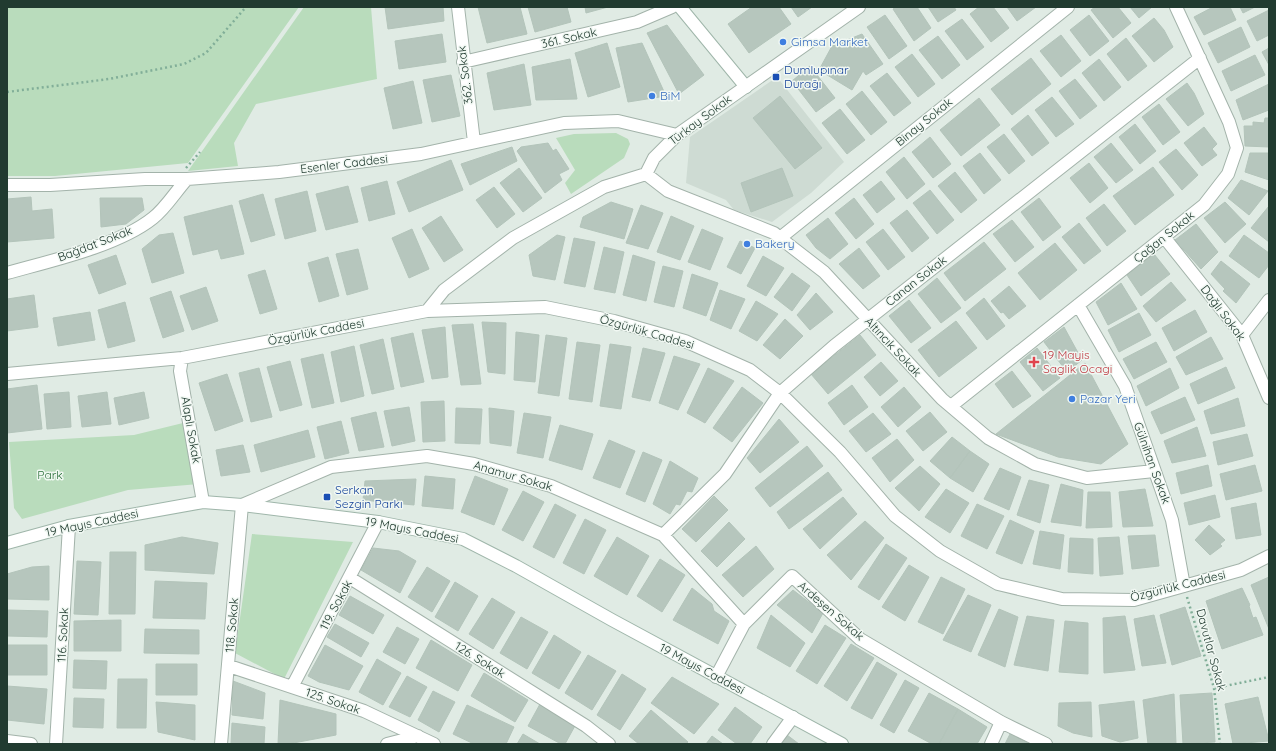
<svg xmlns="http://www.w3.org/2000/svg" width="1276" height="751" viewBox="0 0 1276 751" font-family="Quicksand,sans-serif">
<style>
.built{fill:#cedbd3}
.green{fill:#b9dcbc}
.building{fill:#b6c6bd;stroke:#b3c4ba}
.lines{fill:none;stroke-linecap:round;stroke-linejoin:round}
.street-casing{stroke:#a3b3aa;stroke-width:14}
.secondary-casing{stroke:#9fb6aa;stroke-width:14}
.path{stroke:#81ae98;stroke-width:2.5;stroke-dasharray:2 3;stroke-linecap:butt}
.street{stroke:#fff;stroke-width:12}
.secondary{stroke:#fff;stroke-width:12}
.shop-dot{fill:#3f7fe0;stroke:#f1f8f3;stroke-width:1.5}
.transit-dot{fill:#1a4fb4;stroke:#f1f8f3;stroke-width:1.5}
.health-dot{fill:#e0444e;stroke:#f1f8f3;stroke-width:1.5}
.labels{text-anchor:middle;stroke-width:3;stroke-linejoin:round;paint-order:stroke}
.street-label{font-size:12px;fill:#213b30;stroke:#f1f8f3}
.shop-label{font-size:12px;fill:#366cbe;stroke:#f1f8f3;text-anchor:start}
.transit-label{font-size:12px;fill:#164399;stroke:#f1f8f3;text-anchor:start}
.health-label{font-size:12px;fill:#be3a42;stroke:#f1f8f3;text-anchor:start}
.park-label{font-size:12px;fill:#2c713b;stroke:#f1f8f3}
</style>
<rect width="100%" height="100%" fill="#e0ebe4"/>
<path class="built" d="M777,77L844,162L811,193L772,222L734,210L726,200L686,183L690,137Z"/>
<path class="green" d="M7,7H299L188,163L55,176H7Z
M304,7H371L377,79L256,104L234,143L238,166L188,171Z
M616,133L628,139L630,144L624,158L571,194L565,183L575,170L556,138L574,134Z
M183,423L199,484L128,490L22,519L14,508L9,442L134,435Z
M252,534L353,542L284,679L235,653Z"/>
<path class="building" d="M385,7H443L444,21L388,29Z
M478,7H520L527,34L487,43Z
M528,7H567L571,22L535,32Z
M585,7H608L586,13Z
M752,7H779L791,24L749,53L728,24Z
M791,7H812L798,17Z
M896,7H917L931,28L914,41L893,9Z
M928,7H954L956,10L938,22Z
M979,7H993L1009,28L991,42L970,14Z
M1007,7H1036L1017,21Z
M1095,7H1118L1131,23L1113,38L1091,10Z
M1130,7H1152L1139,18Z
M1213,7H1230L1236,20L1204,35L1194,17Z
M1240,7H1255L1243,13Z
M1269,10V35L1257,41L1247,21Z
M885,15L907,46L889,59L867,27Z
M1089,15L1109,41L1090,56L1070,30Z
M1154,18L1164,30L1173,47L1154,62L1132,36Z
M962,19L984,47L967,60L945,31Z
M667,25L704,75L679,94L647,33Z
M1241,27L1250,47L1218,63L1208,43Z
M442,34L446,62L399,69L395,41Z
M862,34L883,64L866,75L863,71L852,90L819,70L832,46Z
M1061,35L1081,61L1061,77L1040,51Z
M938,36L960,65L942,79L919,50Z
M1126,38L1147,66L1128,81L1107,54Z
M607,43L620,87L588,97L575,53Z
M642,43L666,96L628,102L616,48Z
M1269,48V65L1262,52Z
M912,54L935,84L918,97L895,67Z
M1255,55L1265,75L1231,91L1222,71Z
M1031,58L1051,84L1012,115L991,89Z
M570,59L577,99L536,100L532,67Z
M1099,59L1121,87L1104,101L1082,73Z
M524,64L531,105L494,110L487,73Z
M810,66L835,98L816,112L792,81Z
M887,73L911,103L894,116L870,86Z
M451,75L460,116L432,122L423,80Z
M1075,79L1097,106L1080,119L1059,91Z
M413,81L422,123L393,129L384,88Z
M1187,83L1194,93L1204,114L1188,126L1166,99Z
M1269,84V110L1243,120L1236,100Z
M862,91L887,122L871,135L846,104Z
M780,96L822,148L795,169L753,118Z
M1052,97L1074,124L1056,137L1035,110Z
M979,98L1000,125L961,156L940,130Z
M1159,104L1180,132L1163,145L1142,117Z
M840,109L865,140L847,154L822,123Z
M1028,115L1049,143L1032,156L1011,129Z
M1265,118H1269V147L1245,146L1244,126H1253V122L1264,123Z
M1135,124L1156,151L1140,164L1119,137Z
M1204,127L1217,144L1212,149L1217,155L1202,166L1184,143Z
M1004,134L1025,161L1009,174L987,147Z
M930,137L951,164L933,178L912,152Z
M548,143L553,151L556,149L569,169L559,174L562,180L545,193L517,151L521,147Z
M1111,143L1133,170L1116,183L1094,157Z
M512,147L517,161L470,185L461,164Z
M1176,149L1198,175L1182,190L1159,162Z
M980,153L1001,180L984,194L963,166Z
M1250,153H1269V180L1245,172Z
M904,157L925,184L907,199L886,172Z
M451,160L463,190L409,212L397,182Z
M1089,163L1108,188L1090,203L1070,178Z
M1153,167L1174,195L1135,225L1113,196Z
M519,168L542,198L523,212L500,183Z
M782,168L793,196L751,212L741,183Z
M955,172L977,200L961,213L938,186Z
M1241,180L1268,191L1249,215L1228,198Z
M387,181L395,214L369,221L361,188Z
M881,181L895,199L877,213L863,195Z
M348,186L358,222L326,230L316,194Z
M494,187L515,214L497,228L476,200Z
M930,190L954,220L937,234L913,203Z
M307,191L316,231L285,239L275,199Z
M263,194L275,235L251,242L239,201Z
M31,197L32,211L52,209L54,238L7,242V199Z
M100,198H142L144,210L126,224L101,227Z
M854,198L874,224L856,239L835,213Z
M1039,198L1061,227L1043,241L1021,212Z
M611,202L633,209L624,239L580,227L583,217Z
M1225,202L1246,224L1225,243L1204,218Z
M1104,204L1126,231L1107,246L1086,218Z
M232,205L244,254L221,259L218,249L193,255L184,217Z
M641,205L663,213L648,249L626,243Z
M1269,206V242L1251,228Z
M907,210L929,238L912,252L890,223Z
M441,216L463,250L444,262L422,228Z
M671,216L694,226L680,260L657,252Z
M828,218L848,244L830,259L816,248L806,235Z
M1012,220L1034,247L1015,262L993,234Z
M1079,223L1101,251L1084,264L1062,237Z
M1196,224L1218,252L1201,269L1175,240Z
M412,229L429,269L409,278L392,238Z
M702,229L723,238L710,270L688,262Z
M883,229L905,257L888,270L866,242Z
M173,233L184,273L152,283L142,249L159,235Z
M557,235L565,237L555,280L533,276L529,255Z
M1244,235L1269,253V265L1259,278L1229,256Z
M574,238L595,242L585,287L564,283Z
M740,241L755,248L741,274L727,267Z
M984,242L1006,269L965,301L944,273Z
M1055,243L1077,270L1040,300L1018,273Z
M604,247L624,252L615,293L594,289Z
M859,248L880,276L863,289L839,264Z
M358,249L368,289L347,295L336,254Z
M1154,254L1170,274L1141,296L1127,275Z
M116,255L126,284L99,294L88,265Z
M633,255L655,262L646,301L623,295Z
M763,256L784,268L766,296L747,286Z
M328,257L339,296L319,302L308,263Z
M1221,261L1250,284L1236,303L1223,291L1225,289L1211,274Z
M663,266L683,271L674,307L654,302Z
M265,270L277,309L260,314L248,275Z
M792,273L810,286L792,311L774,297Z
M692,274L718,283L706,316L683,308Z
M937,278L961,308L941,323L918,294Z
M1171,282L1186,300L1156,322L1143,306Z
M1121,283L1137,309L1108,325L1096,302Z
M1009,286L1026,306L1009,319L1003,312L1001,313L991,301Z
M206,287L218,321L192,330L180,296Z
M720,290L745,299L731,329L710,320Z
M171,291L184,331L163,338L150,298Z
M816,293L833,312L810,330L797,315Z
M34,295L38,327L7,331V299Z
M984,298L1005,326L987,340L966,313Z
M909,300L931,328L911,343L889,316Z
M756,301L778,314L757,341L739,331Z
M125,302L135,341L108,348L98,310Z
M1195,310L1207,332L1174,351L1162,328Z
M90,312L95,340L58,346L53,318Z
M1139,313L1151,335L1119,352L1108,330Z
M785,319L803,336L780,359L763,345Z
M956,321L977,348L939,377L918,350Z
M482,322L506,323L505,374L488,372Z
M473,324L481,384L461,385L452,325Z
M445,327L448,377L432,379L422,330Z
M1064,327L1082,360L1067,372L1044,342Z
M516,332L539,335L535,382L514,380Z
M413,333L424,382L401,387L391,338Z
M546,335L567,338L559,396L538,393Z
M860,335L876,355L828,394L811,374Z
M1211,337L1223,359L1186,375L1176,357Z
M383,339L394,389L372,394L360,345Z
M577,342L600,345L592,402L569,399Z
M1156,342L1167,362L1134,379L1123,359Z
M610,344L631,347L621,409L600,406Z
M354,346L364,396L341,402L331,352Z
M643,348L665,353L650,401L632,397Z
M1037,348L1060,378L1043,391L1020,362Z
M323,354L334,403L312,408L301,359Z
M674,356L700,364L678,410L659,403Z
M290,361L302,405L280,411L267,367Z
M881,362L898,381L880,396L864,377Z
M1085,363L1128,444L1101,464L1058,457L996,434Z
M1226,367L1235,388L1198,404L1190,384Z
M259,368L272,417L251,422L239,373Z
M708,368L734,381L705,423L687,413Z
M1170,368L1179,388L1146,406L1137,386Z
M1012,371L1031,396L1013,408L995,384Z
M227,374L243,421L215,431L199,383Z
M37,385L42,429L7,433V389Z
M852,385L868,407L844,425L828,403Z
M742,387L763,403L732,442L713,428Z
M904,387L921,407L898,427L881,407Z
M69,392L71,427L47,429L44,394Z
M107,392L111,424L82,427L78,396Z
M144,392L149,418L119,425L114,398Z
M1185,397L1195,420L1161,434L1151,412Z
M1238,398L1245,426L1211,434L1204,411Z
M444,401L445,441L423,442L421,402Z
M409,407L415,441L392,446L384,411Z
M456,408L482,409L480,444L455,443Z
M489,408L514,411L511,446L490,443Z
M376,412L384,447L359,451L351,418Z
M930,412L947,432L923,451L906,431Z
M524,413L551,417L543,458L517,453Z
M873,413L891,434L866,452L849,431Z
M779,419L799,442L760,473L747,458Z
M341,421L349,453L325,459L317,427Z
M560,425L593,434L582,470L549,460Z
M1197,427L1206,456L1172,463L1164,441Z
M308,430L315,457L261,472L254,445Z
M1247,434L1253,456L1218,465L1213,442Z
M952,437L970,451L950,478L930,461Z
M897,439L914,460L890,482L872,458Z
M609,440L635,451L620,488L593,478Z
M243,445L250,472L221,476L216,450Z
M807,446L823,466L770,507L755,488Z
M970,451L989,464L973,492L950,478Z
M643,452L662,460L645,502L626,494Z
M670,461L698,478L692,492L687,491L680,505L676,504L670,514L653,504Z
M1208,465L1212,486L1181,494L1176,473Z
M1255,465L1262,491L1226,500L1220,474Z
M920,466L940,484L919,511L895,488Z
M1000,468L1021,477L1009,510L984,499Z
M828,472L842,490L789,529L777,512Z
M425,476L455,479L453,509L422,506Z
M475,476L508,489L494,525L461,512Z
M416,479L414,505L363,500L365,481Z
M1029,480L1049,485L1040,523L1017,515Z
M1061,484L1083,490L1081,526L1051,522Z
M946,489L969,503L950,533L925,517Z
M1145,489L1153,526L1123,527L1119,492Z
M523,491L544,502L523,541L502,530Z
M1088,492H1110L1112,527L1086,528Z
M1215,495L1220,517L1189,525L1184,503Z
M714,496L728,510L696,542L682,529Z
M843,497L857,514L820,549L803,529Z
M1256,503L1261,535L1236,539L1231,508Z
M555,504L576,515L554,558L533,547Z
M977,504L1004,516L987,549L961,536Z
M585,519L606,530L584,574L563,563Z
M1010,520L1034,531L1022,564L996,553Z
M865,521L884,538L851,580L827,555Z
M729,522L745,539L717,567L701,551Z
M1209,525L1225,540L1220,544L1222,546L1210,555L1195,540Z
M1040,531L1064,535L1060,569L1033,564Z
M1155,535L1159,566L1132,569L1128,536Z
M182,537L218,543L214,574L145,570V545Z
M617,537L649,556L627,595L594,576Z
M1119,537L1123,574L1100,576L1098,538Z
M1070,538L1093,539V574L1068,572Z
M886,544L907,558L879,600L858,587Z
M756,546L774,569L743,597L722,575Z
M373,548L399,551L416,561L400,593L361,570Z
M110,552H136L135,614H109Z
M660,559L685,575L662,612L637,596Z
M77,561L101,562L98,615L74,614Z
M909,565L929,577L905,621L882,607Z
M49,566V600L7,599V574L32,567Z
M427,567L450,581L432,612L408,597Z
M941,577L965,589L943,634L918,622Z
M1269,577V629L1251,585Z
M155,581L207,583L205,619L153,618Z
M455,582L478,596L458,631L435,617Z
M692,588L712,604L714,611L729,621L718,644L673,620Z
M1242,588L1250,605L1249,606L1253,618L1256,617L1263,635L1222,649L1206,601Z
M793,590L823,613L812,633L777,605Z
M968,595L991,605L971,652L943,640Z
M350,596L384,615L373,634L339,615Z
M492,598L515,612L493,649L469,634Z
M1185,607L1201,656L1172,665L1160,615Z
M999,609L1018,617L1005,667L978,655Z
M7,610L48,611L47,637L7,636Z
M771,615L805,643L790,667L757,648Z
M1154,615L1166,663L1142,666L1134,619Z
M1027,616L1054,620L1048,671L1014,665Z
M1125,616L1135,670L1104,673L1103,618Z
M521,617L548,632L527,669L500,653Z
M121,620V651H74V621Z
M1065,621L1088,623V674L1059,672Z
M335,624L369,643L361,657L327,637Z
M825,625L846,638L817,684L796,671Z
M397,627L419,639L405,664L383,652Z
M145,629L199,630V654L144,653Z
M554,635L581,652L559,689L532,673Z
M431,640L472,665L458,691L416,668Z
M851,644L874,658L847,701L824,686Z
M7,645H47V675H7Z
M325,645L363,666L349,690L319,682L308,676Z
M588,655L616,671L592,710L565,693Z
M377,659L401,673L383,705L359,692Z
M74,660L107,661L106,689L73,688Z
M877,662L897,674L872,719L851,708Z
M156,664H197V695H156Z
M484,673L528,700L515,722L471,696Z
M622,674L646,689L620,730L597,715Z
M407,676L427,687L410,717L389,707Z
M672,677L719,704L694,734L651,703Z
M118,679H147L146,728H117Z
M905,680L919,688L894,733L880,725Z
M233,681L265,693L263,719L232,715Z
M7,686L47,689L44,724L7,720Z
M433,691L455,702L439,732L418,720Z
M929,693L958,709L939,744H932L908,731Z
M1212,693L1215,742L1183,744L1180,695Z
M1174,694L1176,744H1148L1143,700Z
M1258,697L1269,741L1233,744L1225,704Z
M74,698L104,699L103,728L73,727Z
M280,700L336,714V735L288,744H278Z
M1134,701L1138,738L1120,742L1102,736L1099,705Z
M156,702L195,705V740L158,732Z
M1091,702L1092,737L1073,733L1058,726L1059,703Z
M540,704L576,724L565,744H561L528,726Z
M467,705L514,727L506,744H474L453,734Z
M735,707L762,727L750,744H737L718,730Z
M958,709L987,727L977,744H939Z
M651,710L688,742L686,744H639L629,736Z
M232,723L265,727L264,744H231Z
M523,734L540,744H517Z
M1010,734L1029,744H1005Z
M787,735L799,744H781Z
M712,736L723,744H706Z"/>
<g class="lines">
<defs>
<path id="street" d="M458,7L474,142
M463,62L637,22L672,7
M646,174L668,191L774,233L780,238L824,272L942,399L988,438L1035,464L1087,478L1154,471
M7,185H50L145,179H187L279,172L421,154L564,123L618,121L677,135
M1164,237L1242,335L1269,398
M780,238L1068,7
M7,273C50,261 118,246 153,218C166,208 176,191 187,179
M1078,305L1125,386L1172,520L1184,586
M427,311L444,290L513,238L604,187L646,174L654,158L677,135L859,7
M1242,335L1269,300
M182,358L180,371L203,502
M7,374L182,358L427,311L545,307L614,321L685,341L750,370L780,393L840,452L895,516L940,551L998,584L1062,599L1134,600L1241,570L1269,556
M951,406L1204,205L1228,174L1237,148L1229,122L1176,7
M663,535L725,474L780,393L834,346L1200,58
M350,578L586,726L609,744
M229,666L364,711L434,744
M716,677L744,624L792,576L860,639L1001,722L1046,744
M292,687L378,522
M7,741L31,744
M56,744L69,526
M221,744L242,505L331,467L427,456L474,464L551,486L663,535L744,624
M387,744L418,736
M773,744L793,717
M991,744L1001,722"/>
<path id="secondary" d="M680,7L746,87
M7,543L69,526L203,502L242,505L378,522L463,539L516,566L612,620L842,744"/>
</defs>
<use href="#street" class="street-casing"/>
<use href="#secondary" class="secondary-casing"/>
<path class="path" d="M7,92L109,79L184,64L206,53L246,7
M186,168L200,152
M1187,597L1214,688L1220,744
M1215,688L1269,677"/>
<use href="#street" class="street"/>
<use href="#secondary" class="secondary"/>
</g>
<g class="shop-dot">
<circle cx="783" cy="42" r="4"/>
<circle cx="652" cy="96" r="4"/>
<circle cx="747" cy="244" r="4"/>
<circle cx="1072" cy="399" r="4"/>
</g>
<g class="transit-dot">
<rect x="772" y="73" width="8" height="8" rx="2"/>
<rect x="323" y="493" width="8" height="8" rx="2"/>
</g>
<path class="health-dot" d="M1032 356h4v4h4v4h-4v4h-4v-4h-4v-4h4z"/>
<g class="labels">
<g class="street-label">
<text transform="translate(569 38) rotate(-13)" y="4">361. Sokak</text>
<text transform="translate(465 75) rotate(-97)" y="4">362. Sokak</text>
<text transform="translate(700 120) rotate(-37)" y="4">Türkay Sokak</text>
<text transform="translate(924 122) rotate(-39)" y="4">Binay Sokak</text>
<text transform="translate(344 164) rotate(-7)" y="4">Esenler Caddesi</text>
<text transform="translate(1164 237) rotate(-39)" y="4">Çağan Sokak</text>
<text transform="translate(95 244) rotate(-21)" y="4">Bağdat Sokak</text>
<text transform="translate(916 281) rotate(-38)" y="4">Canan Sokak</text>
<text transform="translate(1223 313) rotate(53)" y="4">Dağlı Sokak</text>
<text transform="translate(316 332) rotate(-11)" y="4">Özgürlük Caddesi</text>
<text transform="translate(647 332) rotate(16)" y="4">Özgürlük Caddesi</text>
<text transform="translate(893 347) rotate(47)" y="4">Altıncık Sokak</text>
<text transform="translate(191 430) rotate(80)" y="4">Alaplı Sokak</text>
<text transform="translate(1152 463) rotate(70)" y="4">Gülnihan Sokak</text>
<text transform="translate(513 476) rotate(16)" y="4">Anamur Sokak</text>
<text transform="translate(92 523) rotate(-12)" y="4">19 Mayıs Caddesi</text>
<text transform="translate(412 530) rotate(11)" y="4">19 Mayıs Caddesi</text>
<text transform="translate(1178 586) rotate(-14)" y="4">Özgürlük Caddesi</text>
<text transform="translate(336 605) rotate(-62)" y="4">119. Sokak</text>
<text transform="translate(831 611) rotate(41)" y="4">Ardeşen Sokak</text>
<text transform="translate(232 625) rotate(-85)" y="4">118. Sokak</text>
<text transform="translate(63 635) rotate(-87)" y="4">116. Sokak</text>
<text transform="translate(1211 650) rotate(75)" y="4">Davutlar Sokak</text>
<text transform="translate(480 660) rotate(32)" y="4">126. Sokak</text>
<text transform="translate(702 669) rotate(28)" y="4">19 Mayıs Caddesi</text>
<text transform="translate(333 701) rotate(19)" y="4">125. Sokak</text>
</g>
<g class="shop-label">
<text x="791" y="46">Gimsa Market</text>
<text x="660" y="100">BiM</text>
<text x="755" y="248">Bakery</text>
<text x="1080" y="403">Pazar Yeri</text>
</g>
<g class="transit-label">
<text x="784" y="74">Dumlupınar<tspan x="784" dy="14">Durağı</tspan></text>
<text x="335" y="494">Serkan<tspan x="335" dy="14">Sezgin Parkı</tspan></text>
</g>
<g class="health-label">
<text x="1043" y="359">19 Mayis<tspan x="1043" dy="14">Saglik Ocagi</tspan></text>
</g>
<g class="park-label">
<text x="50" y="479">Park</text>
</g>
</g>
<rect width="1276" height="751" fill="none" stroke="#213b30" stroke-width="16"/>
</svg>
